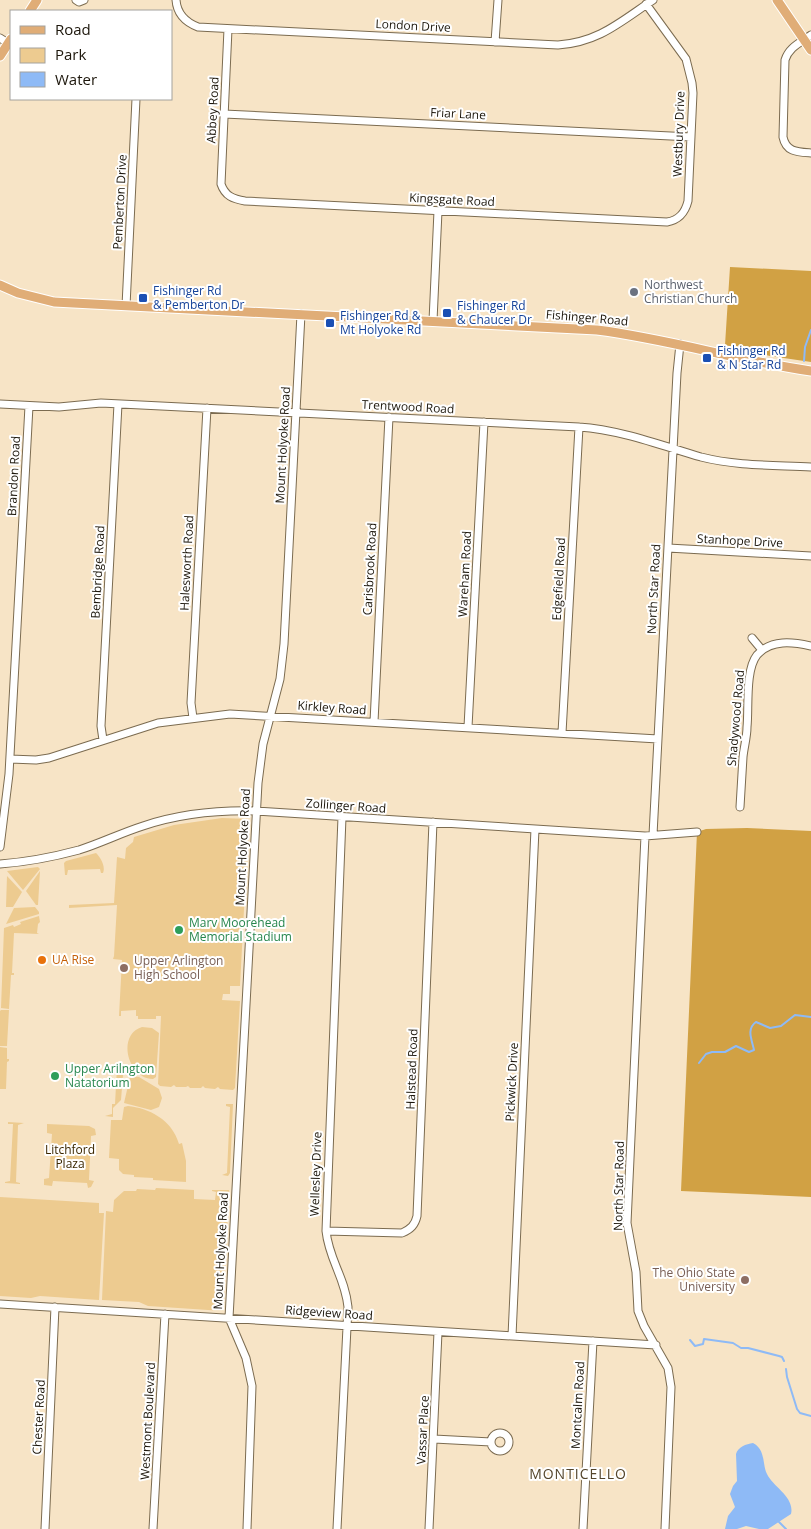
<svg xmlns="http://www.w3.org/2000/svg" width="811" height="1529" viewBox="0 0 811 1529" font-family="'Open Sans',sans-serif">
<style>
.green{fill:#edcb90}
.forest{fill:#d1a144}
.water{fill:#8ebaf6}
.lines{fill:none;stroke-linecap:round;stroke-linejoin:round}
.stream{stroke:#8ebaf6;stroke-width:2}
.minor-casing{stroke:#7b6b50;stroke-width:9}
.major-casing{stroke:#fff;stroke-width:11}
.minor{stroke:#fff;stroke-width:7}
.major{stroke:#e0ad77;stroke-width:9}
.worship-dot{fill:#6b7280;stroke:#fff;stroke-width:2}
.transit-dot{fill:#1a4fb4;stroke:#fff;stroke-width:2}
.leisure-dot{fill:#2e9e5b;stroke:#fff;stroke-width:2}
.food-dot{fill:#e8710a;stroke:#fff;stroke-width:2}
.education-dot{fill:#8d6e63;stroke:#fff;stroke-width:2}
.labels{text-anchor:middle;stroke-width:4;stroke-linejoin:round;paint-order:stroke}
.street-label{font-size:12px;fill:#1c160b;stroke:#fff}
.worship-label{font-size:12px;fill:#5b616d;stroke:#fff;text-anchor:start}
.transit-label{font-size:12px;fill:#164399;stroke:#fff;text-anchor:start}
.leisure-label{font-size:12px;fill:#27864d;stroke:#fff;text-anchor:start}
.food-label{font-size:12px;fill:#c56008;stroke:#fff;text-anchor:start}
.education-label{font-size:12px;fill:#785e54;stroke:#fff;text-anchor:start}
.park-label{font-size:12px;fill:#3b2700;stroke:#fff}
.neighbourhood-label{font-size:14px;letter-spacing:1px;fill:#54452b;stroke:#fff}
</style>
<rect width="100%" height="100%" fill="#f7e4c6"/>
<path class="green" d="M222,818L249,819L246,887H244V890H245L240,986H230V994H223L222,1000L240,1001L235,1088L233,1090L220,1089L218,1087L215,1089L205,1088L203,1086L201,1088H190L188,1086L186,1087H176L174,1085L171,1087L160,1086L158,1084L161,1016H156V1019H138V1016H136V1010L121,1011V1016H119L122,960L113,959L114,956L117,905L69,908V905L114,903L117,857L125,859L126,848L133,842L134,837L174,825Z
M96,853C100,857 106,866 103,873H101L100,869L68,870L67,875H65L64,863L66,861Z
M38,867L40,869L23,890L7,871Z
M40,871L38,905H36L26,891Z
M7,876L22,892L13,907H6Z
M35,907L39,912V914L6,924L14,908Z
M39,916L40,922L38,924L37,933L39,934L14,933L12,973H14V975H11L9,1009L1,1008L4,928L13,925L14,927L21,924L20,922Z
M1,1010H9L7,1046H0V1011Z
M142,1027L152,1028L159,1033L156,1077L153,1079C128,1079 116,1035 142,1027Z
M0,1047L7,1048V1059H9V1061L7,1062L6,1089H0Z
M117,1067H120L123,1075L121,1100L113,1108V1117L105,1116L112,1114V1104H115Z
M132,1076L139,1077L159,1089L162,1098L159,1107L151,1110L124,1103L130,1077Z
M226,1104H233L230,1173L228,1176L222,1175L227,1173L230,1107L226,1106Z
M128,1106C148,1108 172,1119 179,1144L182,1143L186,1161V1182L153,1180V1178L134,1177V1175L123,1174L119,1170V1159L109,1158L111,1120H122L124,1107Z
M8,1122L24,1123L18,1125L16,1182L20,1183V1184L5,1183V1182L10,1181L13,1124H8Z
M47,1124L89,1126L95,1129L96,1135L91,1136L89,1180L94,1181L91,1187L88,1188L87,1183L53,1181L52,1186L44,1185V1179L49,1178L52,1134L47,1133Z
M156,1188L194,1190V1199L215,1200L216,1192L212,1191V1190H229L223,1311L148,1306L139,1302L102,1300L106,1211L113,1212L114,1200L124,1191H136L137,1189L155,1190Z
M0,1197L99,1203V1213H104L99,1300L40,1296L31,1298L0,1296Z"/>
<path class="forest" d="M730,267L811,271V362L770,356L725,345Z
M747,828L811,831V1197L681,1191L697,832L706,829Z"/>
<path class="water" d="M753,1443C766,1450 762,1464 767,1474C773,1487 795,1497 791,1514L768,1529H759L746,1526L737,1529H725L728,1516L735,1507L730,1494L733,1486L737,1481L736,1454C738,1447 746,1444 753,1443Z"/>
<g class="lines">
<path class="stream" d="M804,361L805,347L811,330
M699,1063L706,1054L712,1052H725L736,1046L749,1052L754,1050C752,1040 746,1029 756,1022L770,1028L781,1026L795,1015L811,1017
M690,1340L695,1346L703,1344L704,1339L733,1343L741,1348H748L779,1356L782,1357L784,1361
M786,1369L787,1377L797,1409L800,1413L811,1416
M779,1522L786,1529"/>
<defs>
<path id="minor" d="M76,0L79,2L84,0
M176,0C177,14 185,22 198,27L558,45C599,42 620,22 653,0
M228,29L221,184C225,196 233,199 245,201L667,222C679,220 685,213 688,201L693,93L692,83L686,59L646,4
M811,35C800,43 789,47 785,60L783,137C786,152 797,152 811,153
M0,38L11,45
M495,42L498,0
M224,114L691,137
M126,306L136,99
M433,321L438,211
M0,404L59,407L101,403L579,427C621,430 660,445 701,457C736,466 775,465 811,467
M668,548L811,556
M752,638L762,650
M193,718L191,703L207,408
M374,722L389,417
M468,727L484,422
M562,733L579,427
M103,740L101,726L118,404
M10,759L36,760L49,758L158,723L230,714L658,739
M740,807C741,791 742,774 743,757C744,747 747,737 747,727C749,708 745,670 757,655C771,639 793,642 811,646
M653,835L677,373L680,344
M645,836L627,1223L636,1272L638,1311L644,1326L668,1368L671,1387L665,1529
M0,847L9,774L29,406
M0,864C27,862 53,857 79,850C101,843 121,833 143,826C179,814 218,810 256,811L645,836L697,832
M326,1231L402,1233C411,1229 415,1225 417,1216L433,822
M0,1304L656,1345
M512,1336L535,829
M491 1442a9 9 0 1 1 18 0a9 9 0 1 1-18 0Z
M434,1439L491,1442
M45,1529L55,1307
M153,1529L165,1314
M247,1529L252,1386L246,1358L229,1318L258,783L263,744L280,679L284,644L301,314
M337,1529L348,1307C345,1277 329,1260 326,1231L342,817
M429,1529L438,1332
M583,1529L593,1341"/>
<path id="major" d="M777,0L811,50
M30,11L37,0
M0,56L11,39
M0,285L18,293L54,302L597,330C669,339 739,361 811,371"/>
</defs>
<use href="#minor" class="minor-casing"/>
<use href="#major" class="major-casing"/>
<use href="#minor" class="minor"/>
<use href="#major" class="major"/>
</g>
<circle class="worship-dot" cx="634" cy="292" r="5"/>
<g class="transit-dot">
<rect x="138" y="293" width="10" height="10" rx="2.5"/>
<rect x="442" y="308" width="10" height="10" rx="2.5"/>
<rect x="325" y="318" width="10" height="10" rx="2.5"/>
<rect x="702" y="353" width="10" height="10" rx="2.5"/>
</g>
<g class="leisure-dot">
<circle cx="179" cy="930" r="5"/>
<circle cx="55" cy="1076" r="5"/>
</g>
<circle class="food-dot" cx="42" cy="960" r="5"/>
<g class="education-dot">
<circle cx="124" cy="968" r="5"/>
<circle cx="745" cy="1280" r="5"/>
</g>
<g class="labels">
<g class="street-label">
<text transform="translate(413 26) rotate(3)" y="4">London Drive</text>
<text transform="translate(213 110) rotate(-87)" y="4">Abbey Road</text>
<text transform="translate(458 114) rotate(3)" y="4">Friar Lane</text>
<text transform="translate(679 134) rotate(-88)" y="4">Westbury Drive</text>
<text transform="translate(452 200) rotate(3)" y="4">Kingsgate Road</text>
<text transform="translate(120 202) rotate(-87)" y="4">Pemberton Drive</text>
<text transform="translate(587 318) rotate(5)" y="4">Fishinger Road</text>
<text transform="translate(408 407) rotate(3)" y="4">Trentwood Road</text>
<text transform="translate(283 445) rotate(-87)" y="4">Mount Holyoke Road</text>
<text transform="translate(14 476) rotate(-87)" y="4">Brandon Road</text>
<text transform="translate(740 541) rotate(3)" y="4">Stanhope Drive</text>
<text transform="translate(187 563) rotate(-87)" y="4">Halesworth Road</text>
<text transform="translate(370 569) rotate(-87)" y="4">Carisbrook Road</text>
<text transform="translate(98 572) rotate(-87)" y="4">Bembridge Road</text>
<text transform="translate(465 574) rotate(-87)" y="4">Wareham Road</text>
<text transform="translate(559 579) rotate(-87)" y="4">Edgefield Road</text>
<text transform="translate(654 589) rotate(-87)" y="4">North Star Road</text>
<text transform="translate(332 708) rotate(4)" y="4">Kirkley Road</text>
<text transform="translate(736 718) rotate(-85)" y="4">Shadywood Road</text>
<text transform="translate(346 806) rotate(4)" y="4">Zollinger Road</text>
<text transform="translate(243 847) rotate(-87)" y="4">Mount Holyoke Road</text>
<text transform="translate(412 1069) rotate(-88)" y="4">Halstead Road</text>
<text transform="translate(512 1082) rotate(-87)" y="4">Pickwick Drive</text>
<text transform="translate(316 1174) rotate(-88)" y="4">Wellesley Drive</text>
<text transform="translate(619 1186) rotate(-89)" y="4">North Star Road</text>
<text transform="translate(221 1251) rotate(-87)" y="4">Mount Holyoke Road</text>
<text transform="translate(329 1313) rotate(4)" y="4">Ridgeview Road</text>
<text transform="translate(578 1405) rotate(-87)" y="4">Montcalm Road</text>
<text transform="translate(39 1417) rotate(-87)" y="4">Chester Road</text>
<text transform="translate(148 1421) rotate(-87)" y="4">Westmont Boulevard</text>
<text transform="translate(423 1430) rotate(-87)" y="4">Vassar Place</text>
</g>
<g class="worship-label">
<text x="644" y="289">Northwest<tspan x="644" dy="14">Christian Church</tspan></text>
</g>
<g class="transit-label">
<text x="153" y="295">Fishinger Rd<tspan x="153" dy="14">&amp; Pemberton Dr</tspan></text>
<text x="457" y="310">Fishinger Rd<tspan x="457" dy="14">&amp; Chaucer Dr</tspan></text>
<text x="340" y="320">Fishinger Rd &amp;<tspan x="340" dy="14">Mt Holyoke Rd</tspan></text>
<text x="717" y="355">Fishinger Rd<tspan x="717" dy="14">&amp; N Star Rd</tspan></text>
</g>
<g class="leisure-label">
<text x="189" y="927">Marv Moorehead<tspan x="189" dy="14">Memorial Stadium</tspan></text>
<text x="65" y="1073">Upper Arilngton<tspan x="65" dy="14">Natatorium</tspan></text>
</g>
<g class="food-label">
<text x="52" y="964">UA Rise</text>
</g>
<g class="education-label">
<text x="134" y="965">Upper Arlington<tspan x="134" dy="14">High School</tspan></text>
<text x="735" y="1277" text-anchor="end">The Ohio State<tspan x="735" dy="14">University</tspan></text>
</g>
<g class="park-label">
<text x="70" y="1154">Litchford<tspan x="70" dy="14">Plaza</tspan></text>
</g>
<g class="neighbourhood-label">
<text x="578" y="1479">MONTICELLO</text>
</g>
</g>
<rect x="10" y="10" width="162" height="90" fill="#ffffff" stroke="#a4a29d"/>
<rect x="20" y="26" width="25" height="8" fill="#e0ad77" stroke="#a4a29d"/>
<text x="55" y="35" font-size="15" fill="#1c160b">Road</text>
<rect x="20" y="48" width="25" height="15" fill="#edcb90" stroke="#a4a29d"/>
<text x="55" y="60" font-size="15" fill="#1c160b">Park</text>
<rect x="20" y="72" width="25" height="15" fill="#8ebaf6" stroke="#a4a29d"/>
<text x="55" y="85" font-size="15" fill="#1c160b">Water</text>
</svg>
